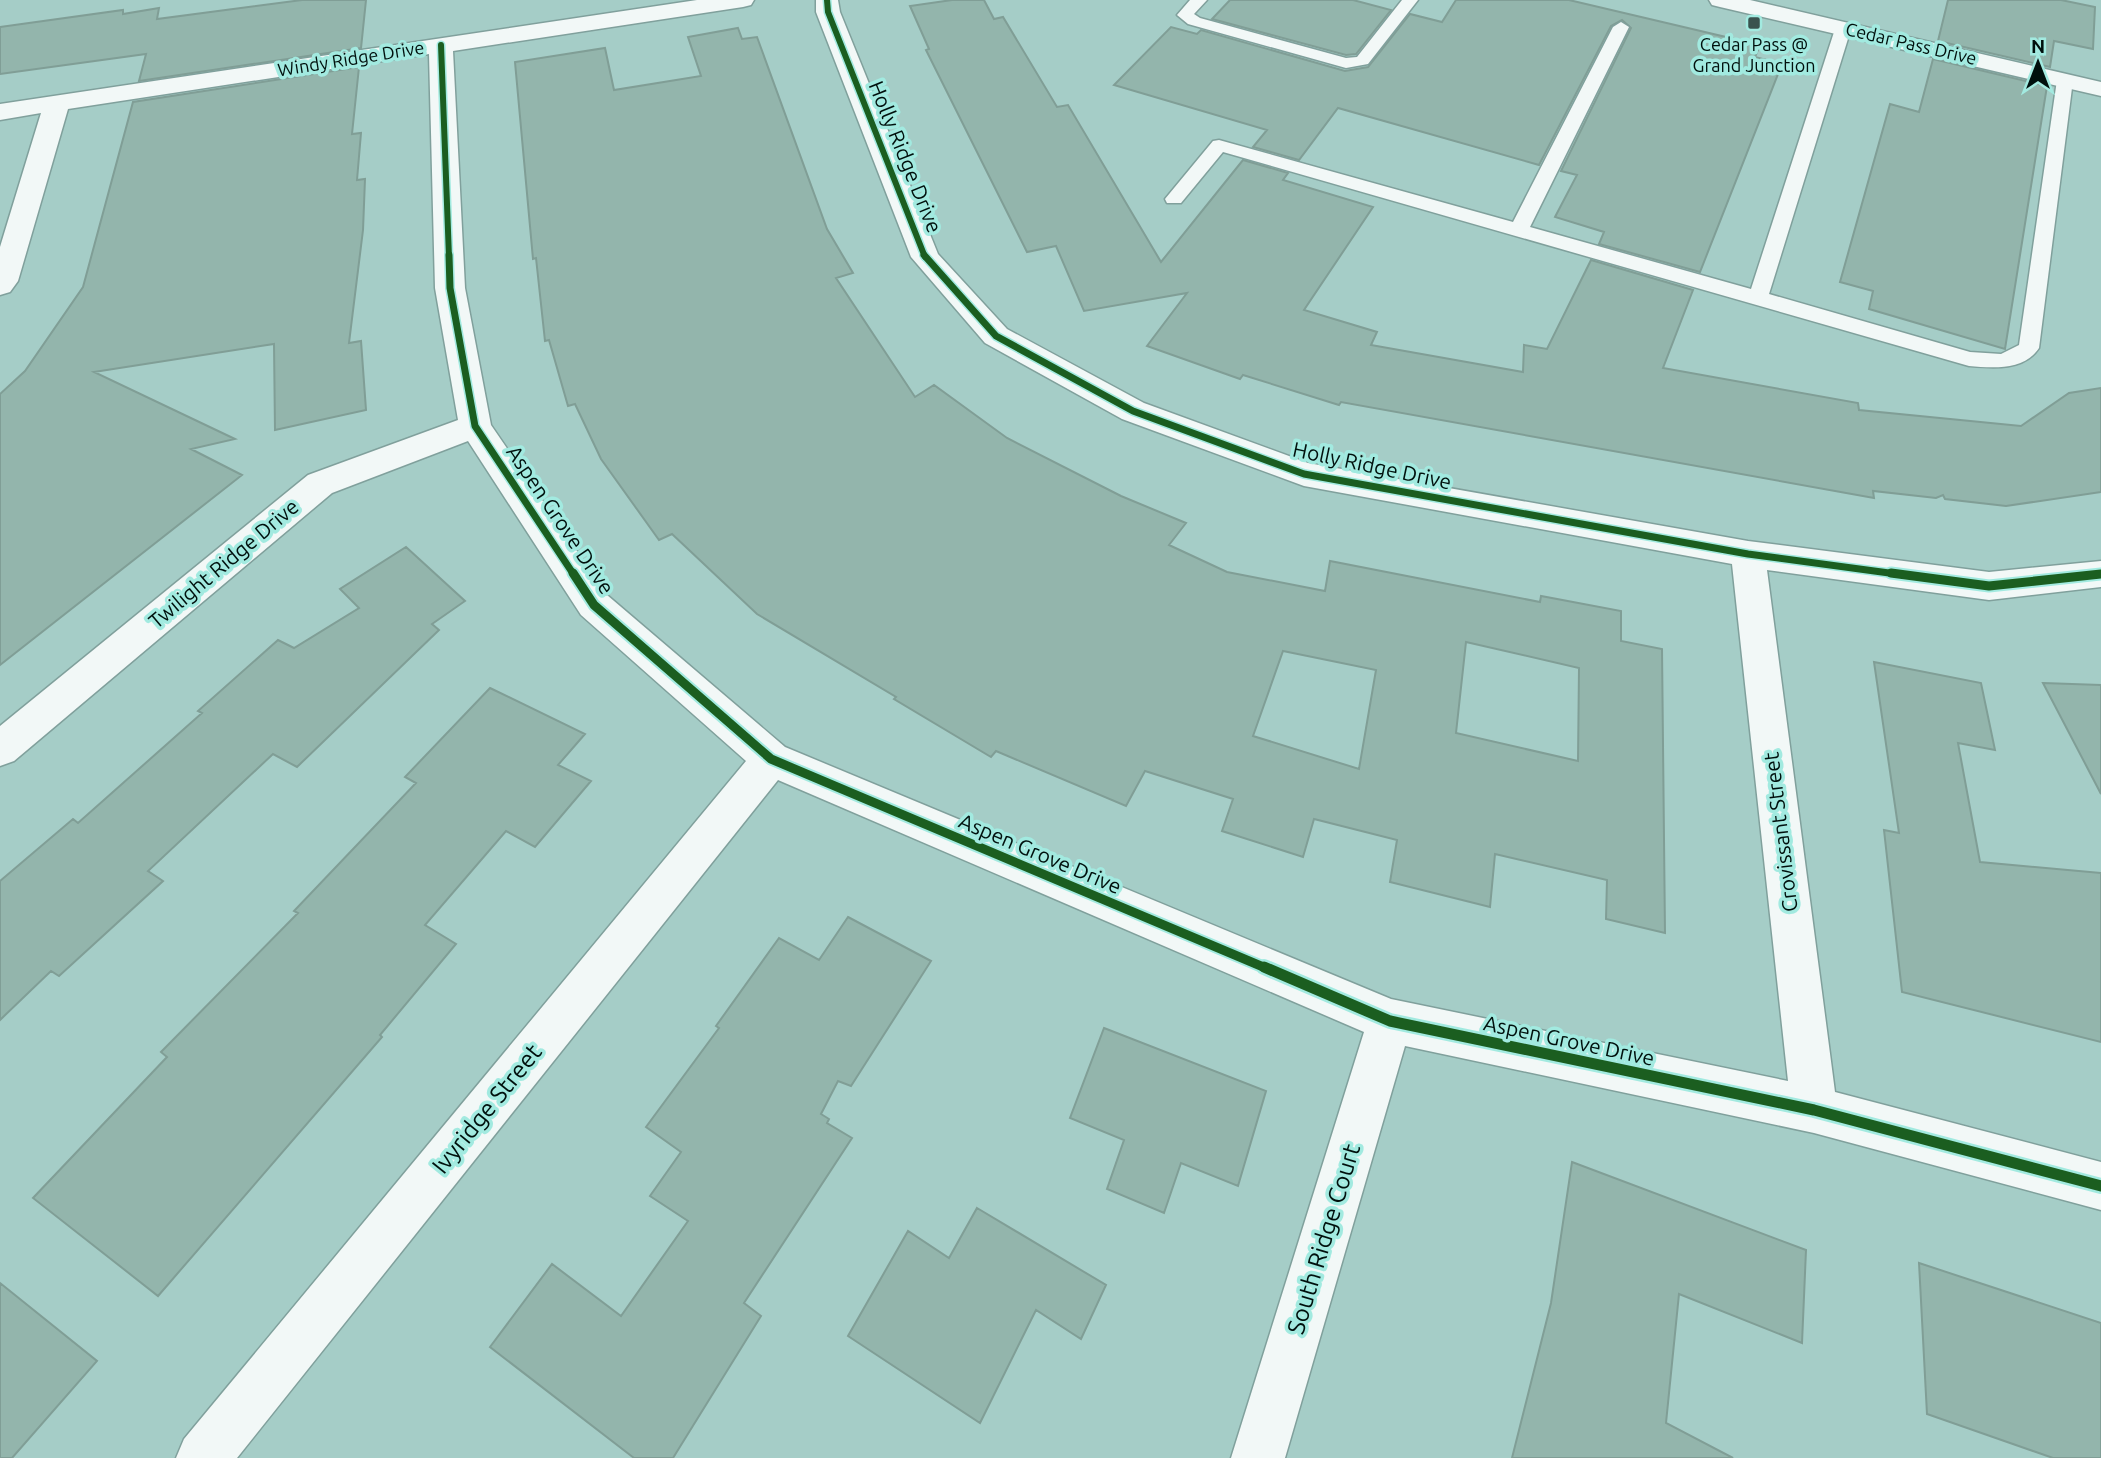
<svg xmlns="http://www.w3.org/2000/svg" width="2101" height="1458" viewBox="0 0 2101 1458" font-family="Ubuntu,sans-serif">
<style>
.building{fill:#93b5ac;stroke:#809e96;stroke-width:2;fill-rule:evenodd}
.lines{fill:none;stroke-linecap:round;stroke-linejoin:round}
.service-casing{stroke:#80a09c;stroke-width:3}
.minor-casing{stroke:#80a09c;stroke-width:3}
.tertiary-casing{stroke:#80a09c;stroke-width:3}
.service{fill:#f2f8f7;fill-rule:evenodd}
.minor{fill:#f2f8f7;fill-rule:evenodd}
.tertiary{fill:#f2f8f7;fill-rule:evenodd}
.cycleway-far3-casing{stroke:#a2eae0;stroke-width:9}
.cycleway-far2-casing{stroke:#a2eae0;stroke-width:10}
.cycleway-far1-casing{stroke:#a2eae0;stroke-width:13}
.cycleway-casing{stroke:#a2eae0;stroke-width:16}
.cycleway-far3{stroke:#1b5e20;stroke-width:6}
.cycleway-far2{stroke:#1b5e20;stroke-width:7}
.cycleway-far1{stroke:#1b5e20;stroke-width:9}
.cycleway{stroke:#1b5e20;stroke-width:11}
.poi-dot{fill:#3a524e;stroke:#a2eae0;stroke-width:2.5}
.labels{text-anchor:middle;stroke-width:7;stroke-linejoin:round;paint-order:stroke}
.far-street-label{font-size:18px;fill:#00100d;stroke:#a2eae0}
.far-poi-label{font-size:18px;fill:#00100d;stroke:#a2eae0}
.street-label{font-size:21px;fill:#00100d;stroke:#a2eae0}
.near-street-label{font-size:24px;fill:#00100d;stroke:#a2eae0}
</style>
<rect width="100%" height="100%" fill="#a5cdc7"/>
<path class="building" d="M302,0H366L361,48L139,81L146,54L0,74V27L123,10V14L159,8L157,19Z
M952,0H984L994,19L1003,17L1057,107L1068,105L1161,262L1243,160L1288,173L1283,180L1373,207L1304,310L1377,332L1371,345L1523,372L1524,345L1547,349L1591,260L1693,290L1663,368L1858,403L1859,410L2021,426L2069,393L2101,388V492L2006,506L1945,499L1943,495L1936,498L1873,491L1874,498L1341,402L1339,405L1243,375L1240,379L1147,346L1187,293L1084,311L1056,246L1027,252L926,50L929,49L910,6Z
M1230,0H1353L1391,10L1356,54L1346,55L1212,19Z
M1456,0H1569L1760,45L1755,57L1782,64L1700,272L1599,244L1604,232L1555,217L1577,175L1561,171L1631,28L1622,20L1611,26L1539,165L1338,108L1299,160L1253,147L1267,130L1114,85L1171,27L1197,34L1201,30L1345,71L1368,67L1410,14L1442,22Z
M1948,0H2061L2095,7L2093,49L2054,41L2050,67L1938,41Z
M738,28L742,39L757,37L827,229L853,273L836,278L915,397L934,385L1007,438L1121,496L1186,523L1169,545L1227,572L1325,591L1330,561L1540,602L1541,596L1621,611V641L1662,649L1665,933L1606,919L1607,880L1495,854L1490,907L1390,882L1397,840L1314,819L1303,857L1222,831L1233,799L1145,771L1126,806L996,751L991,757L894,699L896,697L757,614L672,534L659,540L601,459L575,404L568,406L549,340L545,341L536,258L533,259L515,62L605,48L614,90L701,76L688,37ZM1466,642L1579,668L1578,761L1456,733ZM1283,651L1376,670L1359,769L1253,736Z
M1933,59L2047,86L2005,349L1869,309L1873,291L1840,282L1890,104L1919,112Z
M359,67L352,134L361,133L357,180L365,179L363,230L349,343L361,341L366,410L275,430L274,344L94,372L235,439L191,449L242,475L0,665V394L25,371L83,287L133,102Z
M406,547L465,601L432,624L439,630L297,767L273,754L148,871L163,881L59,976L51,971L0,1020V881L73,819L78,823L202,713L198,711L278,640L294,648L359,608L340,589Z
M1874,662L1981,683L1995,750L1958,743L1980,862L2101,873V1042L1902,992L1884,830L1899,833Z
M2043,683L2101,685V794Z
M490,688L585,734L558,765L591,781L535,847L506,831L425,925L456,944L380,1035L382,1037L158,1296L33,1198L167,1057L161,1052L298,913L294,911L416,783L405,777Z
M848,917L931,961L851,1086L838,1081L821,1114L829,1119L827,1123L852,1138L744,1303L761,1316L673,1458H634L490,1347L552,1264L621,1316L688,1221L650,1196L681,1152L646,1127L719,1028L716,1026L779,938L819,960Z
M1104,1028L1266,1091L1238,1186L1181,1163L1164,1213L1107,1189L1124,1140L1070,1118Z
M1572,1162L1806,1250L1802,1343L1679,1294L1666,1423L1733,1458H1512L1551,1303Z
M977,1208L1106,1285L1081,1339L1036,1310L980,1423L848,1336L908,1231L949,1258Z
M1919,1263L2101,1323V1458H2053L1927,1414Z
M0,1283L97,1361L12,1458H0Z"/>
<g class="lines">
<defs>
<path id="service" d="M1190,0H1207L1194,14L1200,18L1346,58L1357,57L1402,0H1418L1368,64L1346,68L1188,24L1177,15Z
M1621,22L1629,27L1530,227L1751,289L1835,29L1837,26H1849L1851,29L1769,294L1970,352L2001,354L2019,345L2057,80L2065,75L2071,76L2073,80L2039,348C2024,371 1993,368 1969,366L1223,152L1181,203H1167L1165,199L1213,141L1219,140L1513,222L1613,27Z"/>
<path id="minor" d="M697,0H754L751,5L743,7L453,51L465,288L491,425L607,595L785,747L1391,999L1788,1081L1732,564L1304,486L1122,419L985,343L911,257L816,12V0H838L840,12L938,254L1007,329L1144,403L1308,463L1748,541L1989,572L2101,561V587L1989,600L1767,570L1835,1092L2101,1162V1210L1814,1133L1405,1046L1285,1458H1231L1364,1032L778,780L237,1458H176L184,1439L746,761L581,615L468,441L332,493L14,761L0,766V726L308,475L458,420L435,288L429,54L68,109L18,281L10,292L0,295V247L41,113L0,120V104Z"/>
<path id="tertiary" d="M1709,0H1750L2101,82V96L1720,7L1712,5Z"/>
</defs>
<use href="#service" class="service-casing"/>
<use href="#minor" class="minor-casing"/>
<use href="#tertiary" class="tertiary-casing"/>
<use href="#service" class="service"/>
<use href="#minor" class="minor"/>
<use href="#tertiary" class="tertiary"/>
<defs>
<path id="cycleway-far3" d="M827,0L828,12L925,257
M441,45L449,257"/>
<path id="cycleway-far2" d="M449,255L450,288L475,426L574,575
M924,255L996,336L1133,411L1304,474L1748,554L1904,575
M2094,575L2101,574"/>
<path id="cycleway-far1" d="M573,573L594,605L771,759L1268,969
M1891,573L1989,586L2101,574"/>
<path id="cycleway" d="M1264,967L1390,1021L1814,1110L2101,1186"/>
</defs>
<use href="#cycleway-far3" class="cycleway-far3-casing"/>
<use href="#cycleway-far2" class="cycleway-far2-casing"/>
<use href="#cycleway-far1" class="cycleway-far1-casing"/>
<use href="#cycleway" class="cycleway-casing"/>
<use href="#cycleway-far3" class="cycleway-far3"/>
<use href="#cycleway-far2" class="cycleway-far2"/>
<use href="#cycleway-far1" class="cycleway-far1"/>
<use href="#cycleway" class="cycleway"/>
</g>
<rect class="poi-dot" x="1747" y="16" width="14" height="14" rx="3.5"/>
<g class="labels">
<g class="far-street-label">
<text transform="translate(1911 44) rotate(13)" y="6">Cedar Pass Drive</text>
<text transform="translate(351 59) rotate(-9)" y="6">Windy Ridge Drive</text>
</g>
<g class="far-poi-label">
<text x="1754" y="51">Cedar Pass @<tspan x="1754" dy="21">Grand Junction</tspan></text>
</g>
<g class="street-label">
<text transform="translate(905 157) rotate(68)" y="7">Holly Ridge Drive</text>
<text transform="translate(1372 466) rotate(12)" y="7">Holly Ridge Drive</text>
<text transform="translate(560 520) rotate(56)" y="7">Aspen Grove Drive</text>
<text transform="translate(224 564) rotate(-40)" y="7">Twilight Ridge Drive</text>
<text transform="translate(1781 832) rotate(-97)" y="7">Crovissant Street</text>
<text transform="translate(1040 854) rotate(23)" y="7">Aspen Grove Drive</text>
<text transform="translate(1569 1041) rotate(12)" y="7">Aspen Grove Drive</text>
</g>
<g class="near-street-label">
<text transform="translate(487 1109) rotate(-51)" y="8">Ivyridge Street</text>
<text transform="translate(1324 1239) rotate(-73)" y="8">South Ridge Court</text>
</g>
</g>
<g transform="translate(2038 63)" stroke="#a2eae0" stroke-width="5" paint-order="stroke">
<path d="M0-5L12 26L0 18L-12 26Z" fill="#00100d"/>
<text y="-10" font-size="19" font-weight="bold" text-anchor="middle" fill="#00100d">N</text>
</g>
</svg>
